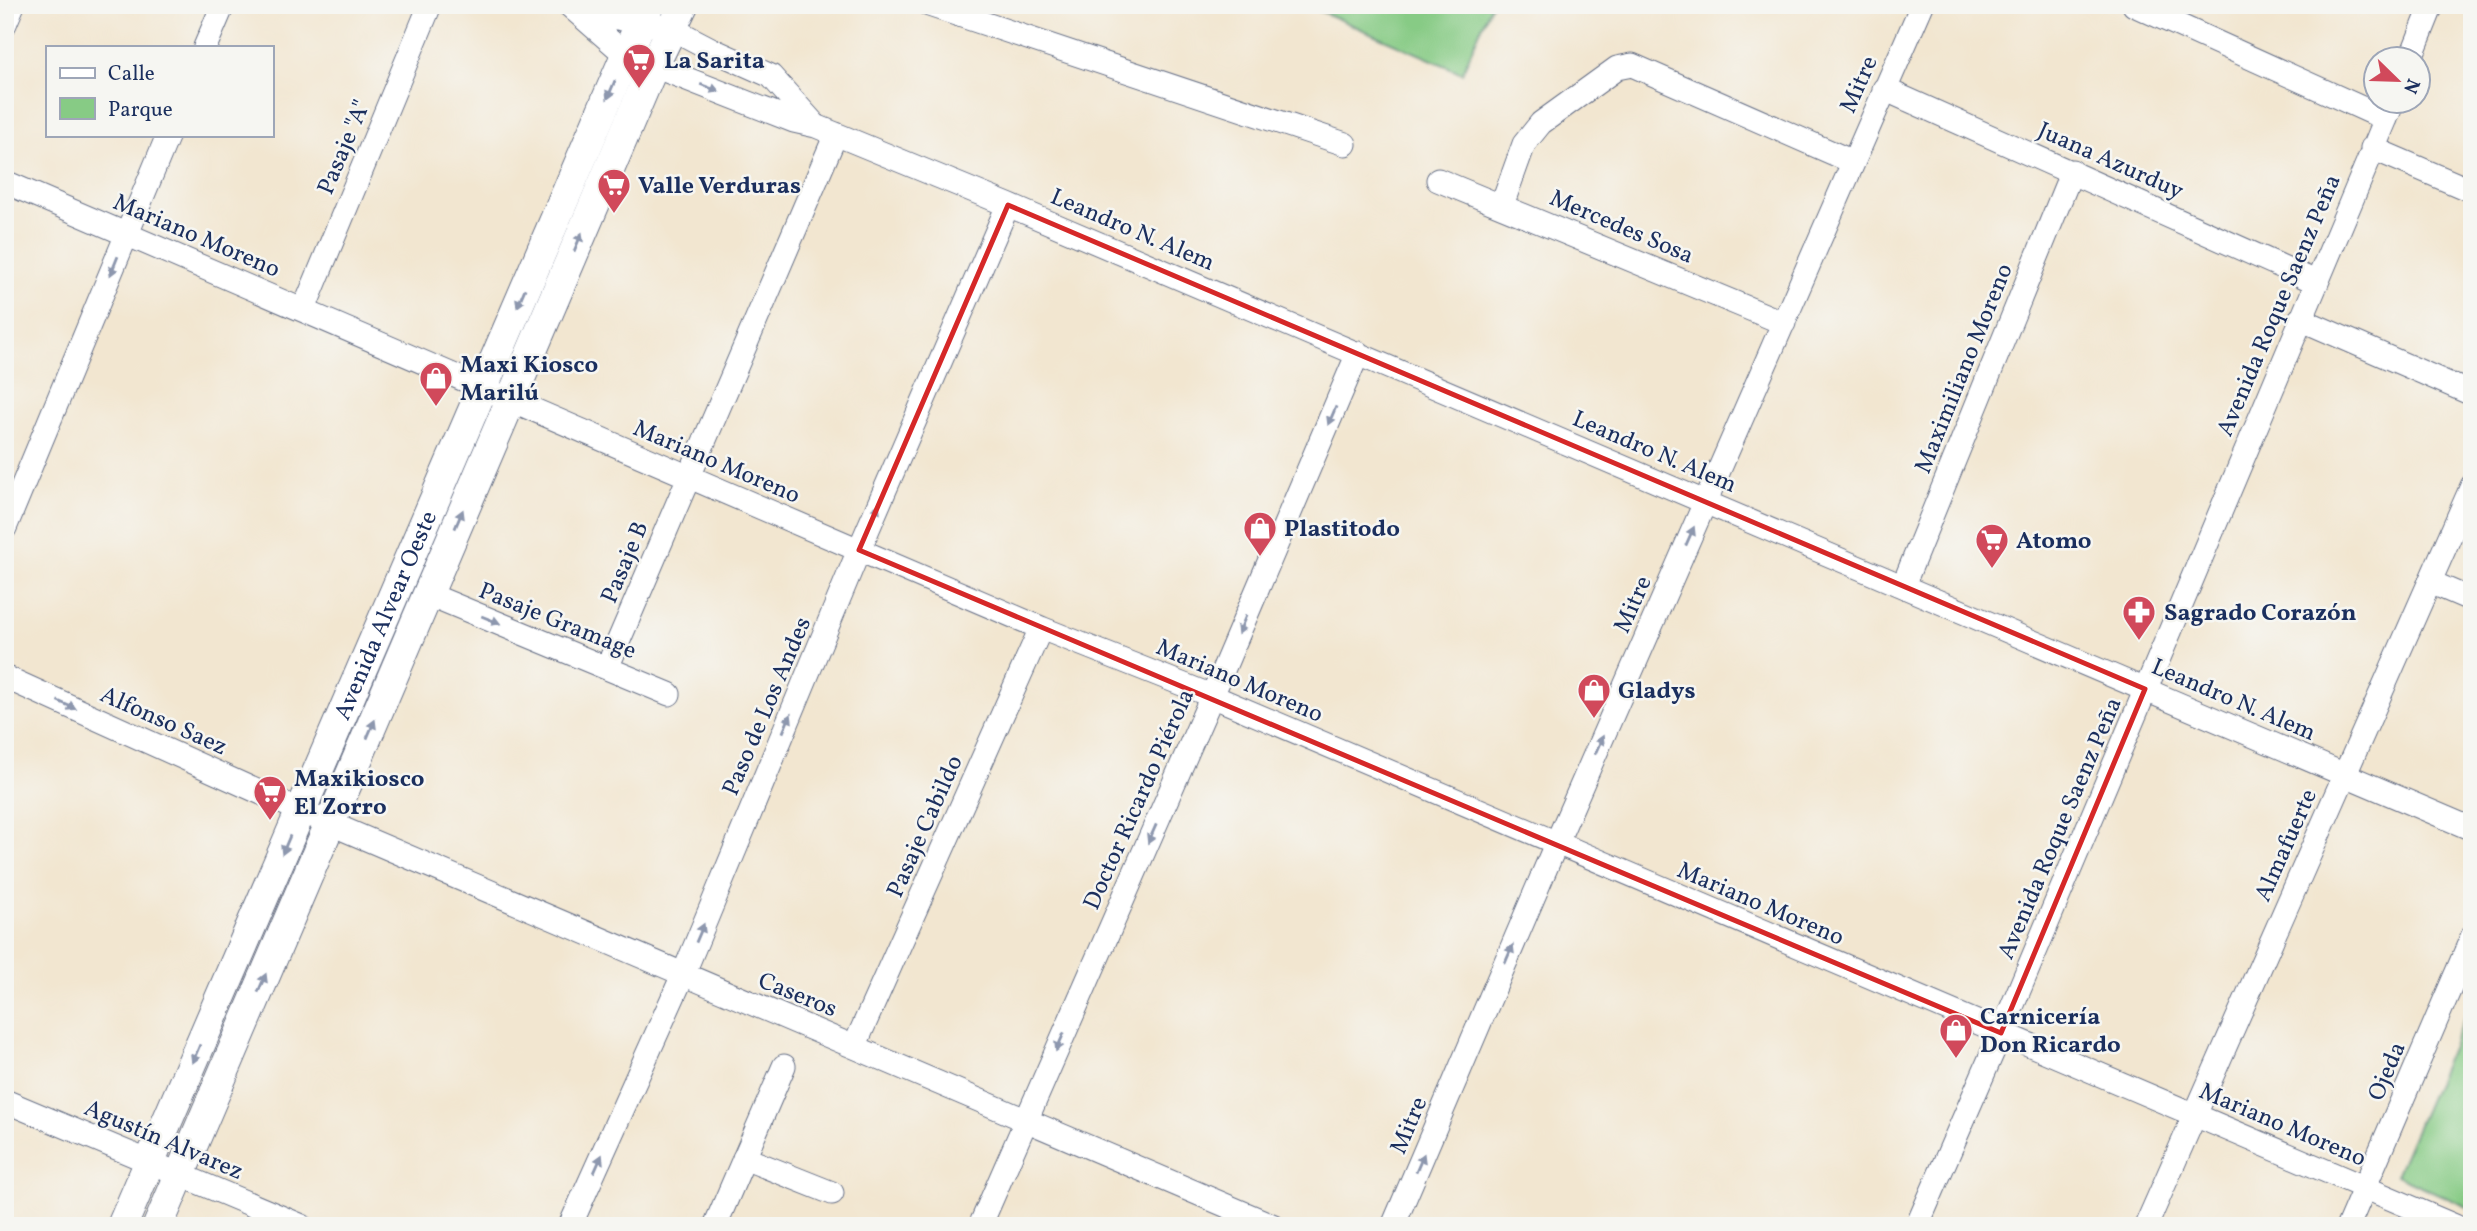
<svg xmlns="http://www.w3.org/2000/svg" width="2477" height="1231" viewBox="0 0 2477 1231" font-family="Vollkorn,serif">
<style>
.green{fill:#87cb85;stroke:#517d72;stroke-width:2}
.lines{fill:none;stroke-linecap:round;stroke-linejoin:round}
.minor-casing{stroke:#666f86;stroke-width:25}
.major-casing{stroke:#666f86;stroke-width:32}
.minor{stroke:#fff;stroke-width:23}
.major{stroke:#fff;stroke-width:30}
.oneway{fill:#8d97ae}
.marked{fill:none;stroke:#d62828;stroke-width:5;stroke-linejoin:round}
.labels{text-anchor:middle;stroke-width:5;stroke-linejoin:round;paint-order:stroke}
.poi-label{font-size:24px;font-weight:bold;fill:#1b2f5e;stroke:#f6f6f2;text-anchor:start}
.street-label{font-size:24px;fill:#1b2f5e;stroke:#f6f6f2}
</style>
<rect width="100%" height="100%" fill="#f6f6f2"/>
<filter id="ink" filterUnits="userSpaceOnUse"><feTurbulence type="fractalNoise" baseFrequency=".0143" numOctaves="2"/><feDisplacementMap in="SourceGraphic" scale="14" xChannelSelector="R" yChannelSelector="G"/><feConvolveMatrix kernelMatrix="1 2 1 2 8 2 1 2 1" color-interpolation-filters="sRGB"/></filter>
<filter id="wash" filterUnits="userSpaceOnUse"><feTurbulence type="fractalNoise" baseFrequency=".00686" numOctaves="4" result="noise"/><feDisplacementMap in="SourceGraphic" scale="28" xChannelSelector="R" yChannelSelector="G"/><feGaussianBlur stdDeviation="1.57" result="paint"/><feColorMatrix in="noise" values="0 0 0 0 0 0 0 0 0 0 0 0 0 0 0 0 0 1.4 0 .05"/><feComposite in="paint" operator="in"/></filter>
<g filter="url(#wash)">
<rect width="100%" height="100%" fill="#f2e6d0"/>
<path class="green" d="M1306,5H1491L1462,73Z
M2472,1000V1209L2396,1175Z"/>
</g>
<g filter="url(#ink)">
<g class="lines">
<defs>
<path id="minor" d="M569,5L626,55L794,121L816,126L1008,205L2472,829
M929,5L1345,144
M2134,5L2386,119
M578,8L611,17L671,28L715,51L771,76L816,126
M5,24L13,5
M205,47L223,5
M2410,60L2432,5
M1884,89L2316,282
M2372,148L2472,191
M1438,180L1784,323
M5,182L859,550L1041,628L1212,696L2455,1226
M1502,205L1524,144L1541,123L1617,68L1632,65L1853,162
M304,309L430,5
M2300,319L2472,394
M5,528L168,135
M2430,582L2472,600
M1903,586L2072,171
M428,594L669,694
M607,668L836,134
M5,677L301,811L1274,1226
M855,1045L1041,628
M5,1101L302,1226
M744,1158L832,1193
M570,1226L683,975L859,550L1008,205
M715,1226L784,1066
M980,1226L1212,696L1358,353
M1393,1226L1556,844L1922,5
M1917,1226L2001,1033L2393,102
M2146,1226L2472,486
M2348,1226L2472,937"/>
<g id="major">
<path id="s1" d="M122,1226L626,55L649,5"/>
<path d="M158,1226L653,67L683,5"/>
</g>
</defs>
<use href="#minor" class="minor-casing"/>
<use href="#major" class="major-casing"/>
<use href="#minor" class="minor"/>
<use href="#major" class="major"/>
</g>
<defs><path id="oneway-solid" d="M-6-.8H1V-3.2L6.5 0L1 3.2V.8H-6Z" transform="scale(1.75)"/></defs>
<g class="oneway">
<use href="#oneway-solid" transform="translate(710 88) rotate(21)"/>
<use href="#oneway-solid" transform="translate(611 90) rotate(113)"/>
<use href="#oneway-solid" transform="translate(578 242) rotate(-67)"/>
<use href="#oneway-solid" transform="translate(114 266) rotate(112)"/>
<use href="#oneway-solid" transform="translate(521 298) rotate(113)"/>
<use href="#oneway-solid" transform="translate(1332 416) rotate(113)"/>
<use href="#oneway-solid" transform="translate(875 513) rotate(-67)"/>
<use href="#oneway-solid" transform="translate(459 519) rotate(-67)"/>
<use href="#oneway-solid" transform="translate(1690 536) rotate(-66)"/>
<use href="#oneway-solid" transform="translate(491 620) rotate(22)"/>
<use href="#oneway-solid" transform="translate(1242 625) rotate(113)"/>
<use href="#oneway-solid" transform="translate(67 705) rotate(24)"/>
<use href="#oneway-solid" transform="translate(787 723) rotate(-67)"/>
<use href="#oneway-solid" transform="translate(371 729) rotate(-67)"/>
<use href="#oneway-solid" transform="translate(1599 745) rotate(-66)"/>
<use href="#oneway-solid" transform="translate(1152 834) rotate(114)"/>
<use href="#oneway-solid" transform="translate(286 845) rotate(113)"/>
<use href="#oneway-solid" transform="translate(700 933) rotate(-67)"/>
<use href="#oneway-solid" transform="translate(1509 954) rotate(-67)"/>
<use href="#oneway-solid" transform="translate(262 983) rotate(-67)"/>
<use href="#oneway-solid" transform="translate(1060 1042) rotate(114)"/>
<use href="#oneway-solid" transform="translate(196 1054) rotate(113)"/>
<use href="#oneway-solid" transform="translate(1420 1163) rotate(-67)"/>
<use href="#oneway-solid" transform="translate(598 1164) rotate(-66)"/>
</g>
</g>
<path class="marked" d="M1008,205L2145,689L2001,1033L859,550Z"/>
<defs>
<symbol id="supermarket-pin" viewBox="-11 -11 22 30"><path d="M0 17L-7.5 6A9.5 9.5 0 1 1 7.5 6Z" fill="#d1495b" stroke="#f6f6f2"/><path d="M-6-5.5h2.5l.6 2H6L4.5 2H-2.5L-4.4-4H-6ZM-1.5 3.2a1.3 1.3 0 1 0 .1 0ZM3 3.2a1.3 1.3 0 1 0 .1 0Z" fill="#fff"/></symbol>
<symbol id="shop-pin" viewBox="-11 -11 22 30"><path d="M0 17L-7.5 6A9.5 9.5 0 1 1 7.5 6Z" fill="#d1495b" stroke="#f6f6f2"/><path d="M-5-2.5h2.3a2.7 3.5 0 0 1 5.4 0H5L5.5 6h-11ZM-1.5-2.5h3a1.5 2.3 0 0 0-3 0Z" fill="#fff"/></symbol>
<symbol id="pharmacy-pin" viewBox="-11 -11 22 30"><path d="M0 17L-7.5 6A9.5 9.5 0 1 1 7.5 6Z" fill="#d1495b" stroke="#f6f6f2"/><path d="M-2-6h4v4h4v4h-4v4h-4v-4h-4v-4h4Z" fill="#fff"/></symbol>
</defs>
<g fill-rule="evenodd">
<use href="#supermarket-pin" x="620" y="41" width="38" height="52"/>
<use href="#supermarket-pin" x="595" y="166" width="38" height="52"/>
<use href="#shop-pin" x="417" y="359" width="38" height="52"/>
<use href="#shop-pin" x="1241" y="509" width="38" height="52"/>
<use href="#supermarket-pin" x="1973" y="521" width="38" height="52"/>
<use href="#pharmacy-pin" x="2120" y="593" width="38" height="52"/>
<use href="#shop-pin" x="1575" y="671" width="38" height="52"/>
<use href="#supermarket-pin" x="251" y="773" width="38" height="52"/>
<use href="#shop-pin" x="1937" y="1011" width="38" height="52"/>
</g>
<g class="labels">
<g class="poi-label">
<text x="664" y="68">La Sarita</text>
<text x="638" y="193">Valle Verduras</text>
<text x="460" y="372">Maxi Kiosco<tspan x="460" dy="28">Marilú</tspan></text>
<text x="1284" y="536">Plastitodo</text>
<text x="2016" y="548">Atomo</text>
<text x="2164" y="620">Sagrado Corazón</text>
<text x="1618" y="698">Gladys</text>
<text x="294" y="786">Maxikiosco<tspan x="294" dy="28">El Zorro</tspan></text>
<text x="1980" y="1024">Carnicería<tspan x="1980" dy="28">Don Ricardo</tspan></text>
</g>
<g class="street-label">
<text transform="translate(1858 84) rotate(-66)" y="8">Mitre</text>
<text transform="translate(343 147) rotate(-67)" y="8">Pasaje "A"</text>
<text transform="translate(2111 160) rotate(24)" y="8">Juana Azurduy</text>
<text transform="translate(1622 226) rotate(23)" y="8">Mercedes Sosa</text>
<text transform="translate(1133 229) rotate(23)" y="8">Leandro N. Alem</text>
<text transform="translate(197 235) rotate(23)" y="8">Mariano Moreno</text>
<text transform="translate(2278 305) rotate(-67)" y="8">Avenida Roque Saenz Peña</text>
<text transform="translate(1963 368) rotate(-68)" y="8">Maximiliano Moreno</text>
<text transform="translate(1655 451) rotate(23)" y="8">Leandro N. Alem</text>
<text transform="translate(717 461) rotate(23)" y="8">Mariano Moreno</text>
<text transform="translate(624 562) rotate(-67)" y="8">Pasaje B</text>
<text transform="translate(1632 604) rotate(-66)" y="8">Mitre</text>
<text dy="8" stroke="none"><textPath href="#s1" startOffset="665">Avenida Alvear Oeste</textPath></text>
<text transform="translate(558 620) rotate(22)" y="8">Pasaje Gramage</text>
<text transform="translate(1240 680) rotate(23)" y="8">Mariano Moreno</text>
<text transform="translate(2234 699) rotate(23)" y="8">Leandro N. Alem</text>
<text transform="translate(766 706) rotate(-67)" y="8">Paso de Los Andes</text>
<text transform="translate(164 720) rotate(24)" y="8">Alfonso Saez</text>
<text transform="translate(1138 799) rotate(-66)" y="8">Doctor Ricardo Piérola</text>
<text transform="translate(924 826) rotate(-66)" y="8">Pasaje Cabildo</text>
<text transform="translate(2059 828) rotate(-67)" y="8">Avenida Roque Saenz Peña</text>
<text transform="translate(2285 845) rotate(-66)" y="8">Almafuerte</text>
<text transform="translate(1761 903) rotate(23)" y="8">Mariano Moreno</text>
<text transform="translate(798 994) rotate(22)" y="8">Caseros</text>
<text transform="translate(2386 1071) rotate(-67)" y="8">Ojeda</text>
<text transform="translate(2283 1124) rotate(23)" y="8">Mariano Moreno</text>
<text transform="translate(1408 1125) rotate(-67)" y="8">Mitre</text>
<text transform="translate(164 1139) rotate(23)" y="8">Agustín Alvarez</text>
</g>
</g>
<rect width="2477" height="1231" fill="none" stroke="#f6f6f2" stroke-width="28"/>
<rect x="46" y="46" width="228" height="91" fill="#f6f6f2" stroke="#9ea6b7" stroke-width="2"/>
<rect x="60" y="68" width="35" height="10" fill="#ffffff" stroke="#9ea6b7" stroke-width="2"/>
<text x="108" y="80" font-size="21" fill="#1b2f5e">Calle</text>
<rect x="60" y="98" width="35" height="21" fill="#87cb85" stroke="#9ea6b7" stroke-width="2"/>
<text x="108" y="116" font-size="21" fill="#1b2f5e">Parque</text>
<g transform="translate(2397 80) rotate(113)"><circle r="33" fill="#f6f6f2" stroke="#9ea6b7" stroke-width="2"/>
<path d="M0-5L12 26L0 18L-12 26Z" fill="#d1495b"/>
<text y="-10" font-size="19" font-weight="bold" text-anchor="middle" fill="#1b2f5e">N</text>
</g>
</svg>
